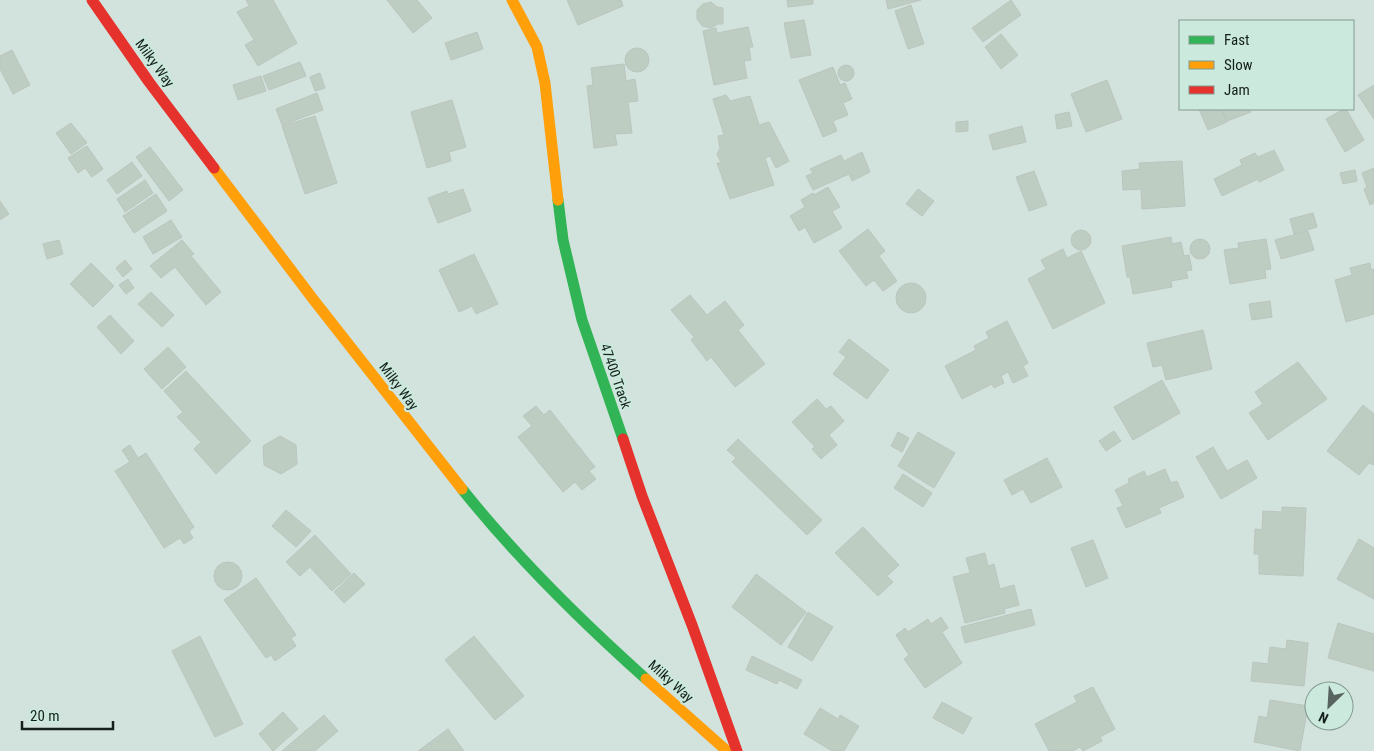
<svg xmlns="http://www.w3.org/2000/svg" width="1374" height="751" viewBox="0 0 1374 751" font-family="'Roboto Condensed',sans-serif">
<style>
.building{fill:#becdc2;stroke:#bbc5bf}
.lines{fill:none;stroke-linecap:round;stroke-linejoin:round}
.fast{stroke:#30b455;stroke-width:11}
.slow{stroke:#ff9f0a;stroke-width:11}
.jam{stroke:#e5322d;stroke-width:11}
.labels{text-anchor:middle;stroke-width:4.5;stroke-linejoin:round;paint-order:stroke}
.street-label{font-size:14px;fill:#15201c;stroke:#cbe9dd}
</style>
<rect width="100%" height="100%" fill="#d2e2dc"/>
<path class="building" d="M246,0H273L297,43L258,66L245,45L254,40L237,12L249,6Z
M387,0H417L432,18L413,33Z
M567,0H621L623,6L578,25Z
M787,0H813V4L788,7Z
M886,0H921L888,9Z
M1011,0L1021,15L983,42L972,28Z
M711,2L717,7L723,8V24H718L711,28L702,26L697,19V10L703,4Z
M911,5L924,44L908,49L895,11Z
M804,20L811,55L791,58L784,23Z
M748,27L753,47H749L751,60L744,61L747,78L714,85L703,31L716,28L717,33Z
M477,32L483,49L451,60L445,43Z
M1001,34L1018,55L1001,69L985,47Z
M625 60a12 12 0 1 1 24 0a12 12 0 1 1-24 0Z
M12,50L30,85L13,94L0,69V56Z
M300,62L306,76L269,90L263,76Z
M624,64L626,81L635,79L638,101L628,102L632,133L615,134L617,145L594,148L587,86L593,85L591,68Z
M838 73a8 8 0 1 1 16 0a8 8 0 1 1-16 0Z
M833,67L840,85L845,83L852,99L843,103L848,115L833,121L837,131L823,137L799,80Z
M320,73L325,88L315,91L310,77Z
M261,76L266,91L238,100L233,85Z
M1107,80L1122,119L1086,132L1071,94Z
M1374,85V119L1358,95Z
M317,93L323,110L282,125L276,109Z
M726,95L730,101L750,96L759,125L769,122L789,161L776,168L770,156L765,158L774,185L730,199L717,163H721L717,154L720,148L718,136L724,135L713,99Z
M452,100L466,147L449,152L451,161L427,168L411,112Z
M1199,109H1221L1227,122L1208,130Z
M1222,109H1249L1251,112L1227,121Z
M1344,109H1346L1364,140L1345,152L1326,119Z
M1069,112L1072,126L1057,129L1055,115Z
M315,116L337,183L305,194L282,126Z
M968,121V131L956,132V122Z
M71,123L87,143L71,154L56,133Z
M1022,126L1026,142L993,150L989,135Z
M87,146L103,169L92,177L85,168L78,173L68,158Z
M150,147L183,190L169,201L136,157Z
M1274,150L1284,170L1259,182L1258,179L1222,196L1214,179L1242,165L1240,160L1255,153L1258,157Z
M862,152L870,172L852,181L849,174L813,190L806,176L813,173L810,169L841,155L844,161Z
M1182,161L1185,206L1142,209L1141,189L1123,190L1122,171L1140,169L1139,163Z
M132,162L142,176L117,194L107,180Z
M1374,168V203L1370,205L1364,189L1367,187L1362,173Z
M1355,170L1357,181L1343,184L1340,173Z
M1034,171L1047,205L1029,211L1016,177Z
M145,180L153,193L125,212L117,199Z
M828,187L840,207L832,211L842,228L814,243L805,227L799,231L790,216L805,207L801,200L813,193L814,195Z
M463,189L471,211L438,223L428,198L447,191L448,194Z
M918,189L934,201L922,216L906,204Z
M156,194L167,211L134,233L123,216Z
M0,201L9,214L0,220Z
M1313,213L1317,227L1294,234L1290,219Z
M171,220L182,237L153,254L143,237Z
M868,229L885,251L879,256L897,281L883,291L874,280L866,286L839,251Z
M1071 240a10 10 0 1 1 20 0a10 10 0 1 1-20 0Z
M1308,231L1314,250L1281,259L1275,240Z
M1171,237L1172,244L1181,242L1184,256L1189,255L1192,270L1186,271L1188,278L1171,281L1172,287L1133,294L1130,277H1127L1122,246Z
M1266,239L1271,269L1265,270L1266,278L1230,284L1224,250L1239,248L1238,243Z
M1190 249a10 10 0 1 1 20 0a10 10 0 1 1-20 0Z
M59,240L63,254L47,259L43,244Z
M182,240L194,254L191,256L221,292L206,305L175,267L161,278L150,266Z
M1063,249L1067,258L1081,251L1105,303L1053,329L1028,279L1046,269L1041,260Z
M474,254L498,304L476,314L472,306L459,312L439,270Z
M125,260L132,269L123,277L116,268Z
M91,263L114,286L93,307L70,284Z
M1370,263L1371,270L1374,269V314L1346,322L1335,280L1352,275L1350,268Z
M128,279L134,288L126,294L119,285Z
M896 298a15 15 0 1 1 30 0a15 15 0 1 1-30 0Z
M151,292L174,315L162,327L138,304Z
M690,295L707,315L725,301L744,325L738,330L765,364L735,387L711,357L707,361L691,340L694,337L671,310Z
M1270,301L1272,317L1252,320L1249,304Z
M110,315L134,341L121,354L97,327Z
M1007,321L1028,363L1023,366L1028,376L1013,383L1008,372L1001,376L1004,383L994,388L992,384L962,399L945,366L976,350L974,346L989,338L986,332Z
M1203,330L1212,369L1166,380L1162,365L1153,367L1147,343Z
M849,339L889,370L867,399L833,374L846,357L839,352Z
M168,347L186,367L162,389L144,369Z
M1298,362L1327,399L1268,440L1249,413L1263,404L1255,392Z
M186,371L251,441L216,474L194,449L201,442L177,417L183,412L164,391Z
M1162,380L1180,413L1133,440L1114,407Z
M817,399L826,409L831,406L844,421L829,435L837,445L821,459L812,449L815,447L792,422Z
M1363,405L1374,414V465L1369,463L1359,475L1327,451Z
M536,406L544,415L550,410L595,467L589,471L596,479L582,490L575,482L563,492L518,437L532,426L523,416Z
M1114,431L1121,441L1106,451L1099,441Z
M898,432L909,438L902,452L891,446Z
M918,432L955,453L934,488L898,466Z
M280,436L296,445L297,464L281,474L264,465L263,446Z
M738,439L822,520L807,535L732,462L736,458L727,450Z
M130,445L138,458L146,453L194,527L189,531L193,538L184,544L180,538L164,548L115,471L130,462L122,450Z
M1213,447L1227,471L1247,460L1257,478L1221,499L1196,457Z
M1047,458L1062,487L1031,503L1023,489L1012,495L1004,480Z
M1165,469L1171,483L1177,481L1184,497L1159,508L1161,513L1126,528L1117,508L1123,506L1115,490L1129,483L1128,479L1144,471L1147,477Z
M903,474L932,493L923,507L894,488Z
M1282,507L1306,508L1303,576L1259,574V554H1254L1255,529L1262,530L1263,511L1282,512Z
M286,510L311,531L296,547L272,526Z
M863,527L899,565L887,576L893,582L878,596L835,553Z
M315,535L351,574L332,591L310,567L300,576L286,562Z
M1359,539L1374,548V599L1337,579Z
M1093,540L1108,578L1086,587L1071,548Z
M985,553L988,566L994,564L1000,589L1014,585L1019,605L1004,609L1005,613L965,623L953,577L970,573L966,558Z
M214 576a14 14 0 1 1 28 0a14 14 0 1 1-28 0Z
M354,573L365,584L344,603L334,592Z
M756,574L806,612L781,645L732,607Z
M256,578L296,635L291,638L296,646L275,661L271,655L266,658L224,600Z
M1031,609L1035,625L965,643L961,627Z
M808,612L833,627L812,661L788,647Z
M941,617L948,628L942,632L962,663L925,688L904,659L909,655L896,635L905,628L908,632L928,619L931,624Z
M1338,623L1374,634V671L1328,658Z
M200,636L243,724L215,737L172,651Z
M474,636L524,696L495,720L445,660Z
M1287,640L1308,643L1304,686L1251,681L1253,662L1268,664L1270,647L1286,649Z
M752,656L802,680L797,689L779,680L777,684L746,670Z
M1093,687L1115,729L1100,737L1102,741L1083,751L1080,747L1073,751H1049L1035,724L1077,702L1074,696Z
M1270,700L1308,706L1300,751L1254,742L1259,716L1267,718Z
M942,702L972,718L963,734L933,718Z
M820,708L838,719L840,715L859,726L844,751H832L804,734Z
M283,712L298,729L273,751L259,734Z
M324,715L338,731L315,751H282Z
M448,729L464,751H418Z"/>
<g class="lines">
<path class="fast" d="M558,200L563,240L582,320L623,439
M462,489C517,558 580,620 646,679"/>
<path class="slow" d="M512,0L537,47L545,83L558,200
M214,168L313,299L462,489
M646,679L727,751"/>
<path class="jam" d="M92,0L149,82L214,168
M623,439L642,496L692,625L737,751"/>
</g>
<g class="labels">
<g class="street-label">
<text transform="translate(155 63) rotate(54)" y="5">Milky Way</text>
<text transform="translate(616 376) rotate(71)" y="5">47400 Track</text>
<text transform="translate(399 386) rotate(53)" y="5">Milky Way</text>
<text transform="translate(671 681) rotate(42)" y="5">Milky Way</text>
</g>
</g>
<rect x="1179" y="20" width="175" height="90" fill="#cbe9dd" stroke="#829990"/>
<rect x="1189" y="36" width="25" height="8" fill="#30b455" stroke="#829990"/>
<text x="1224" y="45" font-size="15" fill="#15201c">Fast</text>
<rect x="1189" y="61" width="25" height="8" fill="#ff9f0a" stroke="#829990"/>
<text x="1224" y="70" font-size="15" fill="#15201c">Slow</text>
<rect x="1189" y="86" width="25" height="8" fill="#e5322d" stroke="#829990"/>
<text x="1224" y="95" font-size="15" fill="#15201c">Jam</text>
<g transform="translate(1329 706) rotate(205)"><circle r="24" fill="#cbe9dd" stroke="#829990"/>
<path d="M0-4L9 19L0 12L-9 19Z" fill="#57645f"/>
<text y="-8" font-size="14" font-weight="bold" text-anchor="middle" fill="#15201c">N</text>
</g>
<path d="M22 721v8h91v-8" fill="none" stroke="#15201c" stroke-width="2.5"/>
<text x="30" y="721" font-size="15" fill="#15201c" stroke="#cbe9dd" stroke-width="4" paint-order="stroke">20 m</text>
</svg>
